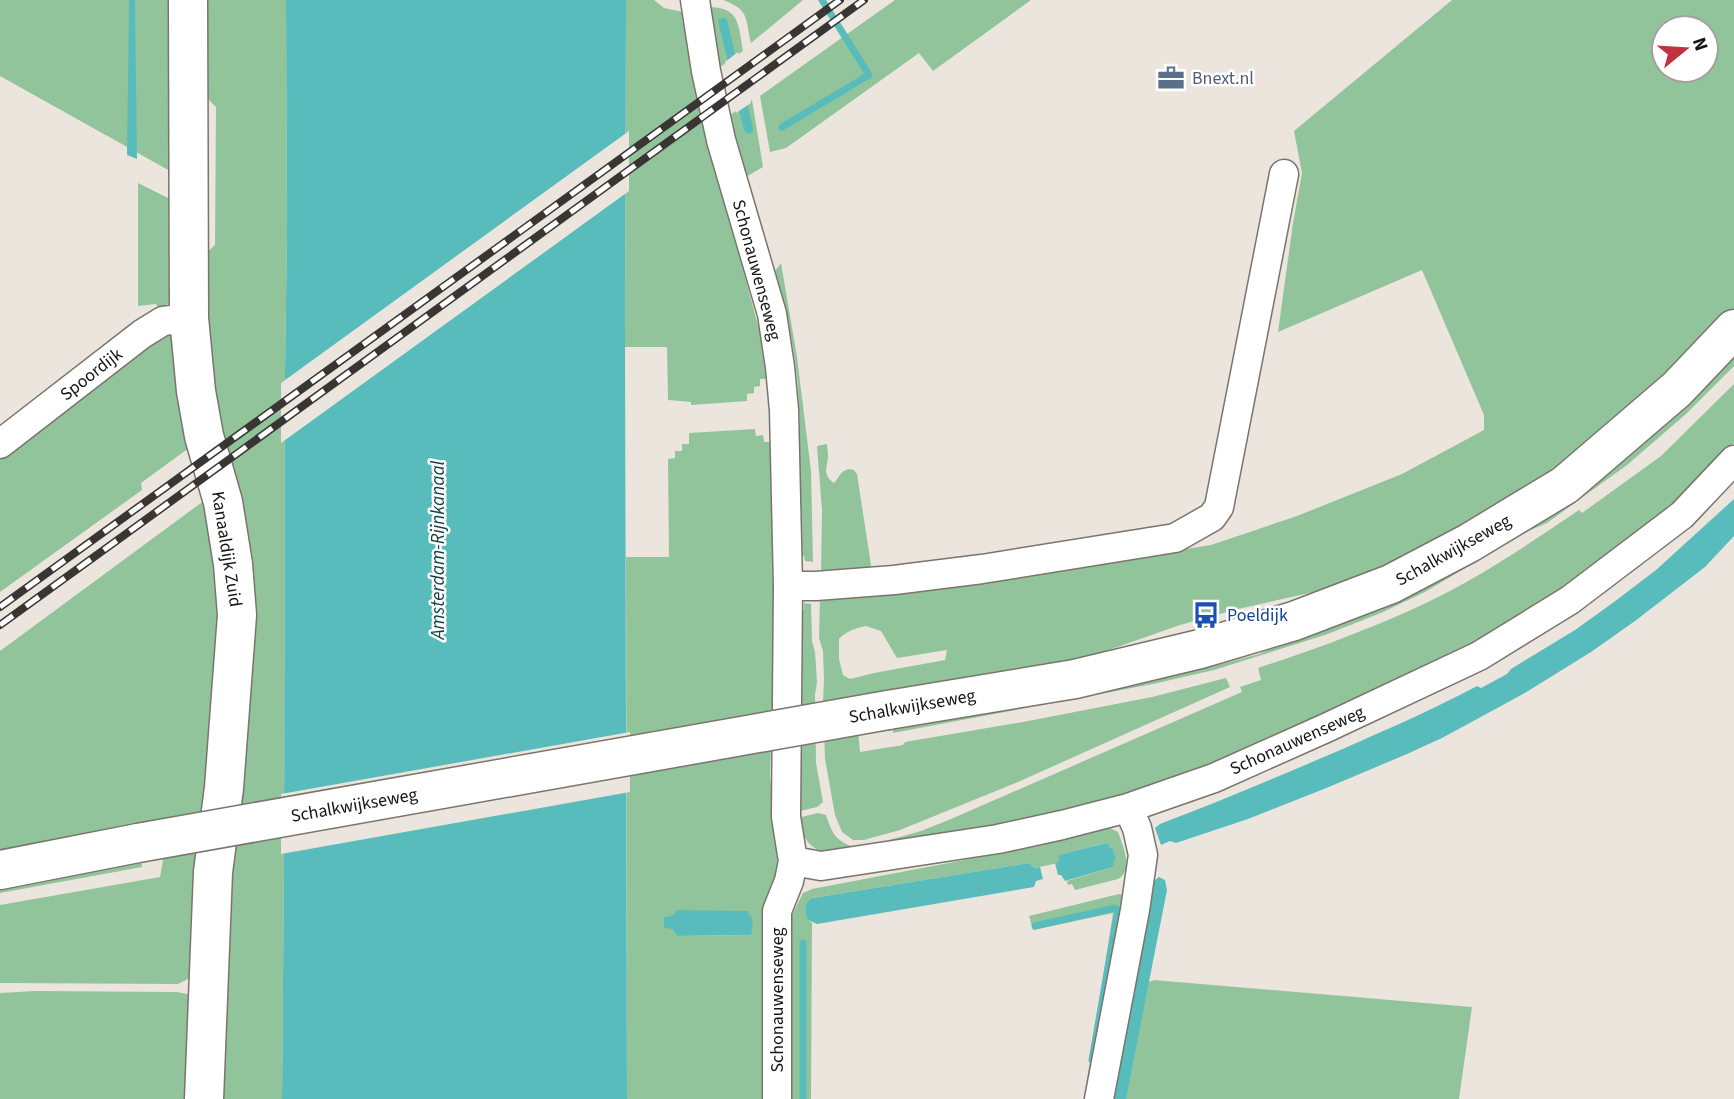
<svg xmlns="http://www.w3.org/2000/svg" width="1734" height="1099" viewBox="0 0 1734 1099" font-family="'Source Sans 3',sans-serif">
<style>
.green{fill:#92c49b;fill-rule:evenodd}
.water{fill:#59bcbc}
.pier{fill:#ece5dd}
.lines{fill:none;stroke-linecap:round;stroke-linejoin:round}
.stream{stroke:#59bcbc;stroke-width:7}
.street-casing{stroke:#7a746d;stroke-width:31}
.secondary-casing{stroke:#7a746d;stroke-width:41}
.street{stroke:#fff;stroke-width:28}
.secondary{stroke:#fff;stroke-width:38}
.rail-casing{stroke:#383532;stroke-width:8}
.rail{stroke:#fff;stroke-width:5;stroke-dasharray:16;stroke-linecap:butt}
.secondary-bridge-casing{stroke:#7a746d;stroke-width:41;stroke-linecap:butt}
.secondary-bridge{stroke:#fff;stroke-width:38}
.labels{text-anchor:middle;stroke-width:5;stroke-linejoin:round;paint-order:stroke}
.service-label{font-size:18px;fill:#4e5e75;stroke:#fff;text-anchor:start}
.street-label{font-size:18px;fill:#161412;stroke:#fff}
.transit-label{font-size:18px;fill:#164399;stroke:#fff;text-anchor:start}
.water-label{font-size:19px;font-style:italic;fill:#0f3e3e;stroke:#fff}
</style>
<rect width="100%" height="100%" fill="#ece5dd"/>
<path class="green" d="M0,0H177L179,176L0,76Z
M201,0H286L287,238L285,371L284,863L282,1099H214L224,890L215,420L200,259L215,245L216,107L201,92Z
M626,0H654L664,8L683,12L708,138L760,333L766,379H760V386L754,387V393L747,394V401L691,405V402L668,400L667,347H625Z
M723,0H803L751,43C745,18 750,10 723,0Z
M895,0H1031L933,71L919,53L786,148L770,152L760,96Z
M1452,0H1734V309L1706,341L1557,469L1495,509L1420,549L1341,586L1238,609L1180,625L1083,659L855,697L860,752L903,745L905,742L1023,722L1152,697L1226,678L1230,687L1018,782L900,830L864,840H853L842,832L835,815L825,759L823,702L824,679L823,651L819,638L820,595L1111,561L1211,545L1297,516L1402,474L1484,430V415L1422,270L1278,332L1293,223L1302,173L1294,131ZM1664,28H1706V70H1664ZM866,626L881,631L897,658L947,650L945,660L874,673L850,679L843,675L839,659V639C846,631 856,628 866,626Z
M705,7C740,6 738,23 743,51L716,70Z
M752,100L763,167L744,178L727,117Z
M138,183L180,204L182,290L160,311L156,304L138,306Z
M781,263L797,357L811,471L813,562L805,561L804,556L797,555C798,491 804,424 795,361C791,330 783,301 775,271Z
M166,333L178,339L193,445L141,483L142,490L0,592V452Z
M1734,350V366L1686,414L1627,465L1547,523L1524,533L1425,592L1381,613L1325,635L1214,670L1153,684L893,733L892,722L1214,666L1259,654L1342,618Z
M1734,384V443L1678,499L1606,560L1490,636L1441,663L1200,771L1132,798L995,825L865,847L921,831L951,819L1242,692L1240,687L1261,680L1258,668C1316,649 1373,628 1428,602C1481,577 1530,543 1579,510L1582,513L1661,456Z
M755,429L756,436L763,435L764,442H775V598L770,775L778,869L768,1099H627L626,557H669L668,459L675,458V451H682V444H689V433ZM675,914L750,935L677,936L672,929L669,917Z
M827,444C827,448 828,452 828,456C828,467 821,474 834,483C840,478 838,472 849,469L854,470L857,474L871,565L866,576L821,574L822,510L817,446Z
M209,497L222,626L196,975L178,984L0,983V905L160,877L169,827L0,856V651Z
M804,603L811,604L812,641L815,652L817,682L815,695L816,763L823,802L817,807L796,812L797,610H804Z
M818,813L826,815C832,833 835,840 853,847C845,849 833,853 825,852C808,849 801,833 797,818Z
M1099,828H1110L1118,832C1123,846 1134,870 1118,879L1075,890L1072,884L1068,885L1067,881L1113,867L1108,844L1105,843L1060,855L1058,863L1035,868L1029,863L813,898L808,920L812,923L811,1099H787L788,923L803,893L812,889L1043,845Z
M141,856L142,867L0,893V883Z
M1119,894L1125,896L1094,1099H1084L1113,913L1033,930L1029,916Z
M1154,980L1472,1007L1459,1099H1120L1148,982Z
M35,991L177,992L187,994L193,998V1099H0V993Z"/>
<path class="water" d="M129,0H135L137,159L127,155Z
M286,0H626L625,347L627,1099H282L284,863L285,371L287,238Z
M724,17L727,20L753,128V132L748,134L744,131L718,20Z
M1734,499V536L1705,567L1635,621L1591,652L1523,694L1442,738L1407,754L1324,789L1248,819L1176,843L1170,841L1161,845L1155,828L1160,824C1223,800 1284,774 1345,748C1390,728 1434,709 1477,686L1481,688L1507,674L1511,669L1575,630L1614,602L1656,570Z
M1106,843L1108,844L1110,848H1112L1116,859L1114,860L1113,867L1065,881L1061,875H1058L1055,863H1058L1059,855Z
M1029,863L1035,868L1040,867L1043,879L1036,881L1034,887L817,924L808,920C805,911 803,903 813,898Z
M1159,877L1165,880L1167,890L1126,1099H1110L1151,887L1155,880Z
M677,910L748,911L749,914L751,915L753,927H751L752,934L747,935L677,936L672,929L664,928V917C670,917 675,915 677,910Z"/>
<path class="pier" d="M738,52L751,103L736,113L725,62Z
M629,131V191L281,443V383Z
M630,732V792L281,854V794Z"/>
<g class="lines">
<path class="stream" d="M782,127L869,75L822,0
M1035,926L1115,908L1118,910L1092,1060
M803,943V1099"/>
<defs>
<path id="street" d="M695,0L706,71L721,140L772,314L780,367L784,410L788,586L786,817L793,861L789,881L777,911V1099
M0,444L142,334L163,321L189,318
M788,586H816L894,580L982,569L1175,538L1212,517L1219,507L1284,174
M793,861L821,866L998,839L1062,825L1128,808L1214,778L1326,728L1479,656L1570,600L1682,515L1734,460
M1099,1099L1135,910L1143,855L1137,828L1128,808"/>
<path id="secondary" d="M188,0L189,318L196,391L204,436L223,502L233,564L237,615L224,788L213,872L204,1099
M888,710L1075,679L1200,649L1294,621L1391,584L1469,543L1565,485L1677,389L1734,329
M0,870L138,843"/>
</defs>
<use href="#street" class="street-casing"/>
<use href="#secondary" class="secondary-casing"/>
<use href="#street" class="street"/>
<use href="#secondary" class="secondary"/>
<defs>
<path id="rail" d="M0,607L840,0
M0,625L864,0"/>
</defs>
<use href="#rail" class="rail-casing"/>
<use href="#rail" class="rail"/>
<defs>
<path id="secondary-bridge" d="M138,843L888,710"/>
</defs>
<use href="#secondary-bridge" class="secondary-bridge-casing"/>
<use href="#secondary-bridge" class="secondary-bridge"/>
</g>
<defs>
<symbol id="office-bare" viewBox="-9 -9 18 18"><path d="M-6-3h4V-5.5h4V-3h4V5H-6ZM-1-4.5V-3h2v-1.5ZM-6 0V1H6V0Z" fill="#5c6f8a" stroke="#fff" stroke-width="2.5" paint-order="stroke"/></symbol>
<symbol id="bus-bare" viewBox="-9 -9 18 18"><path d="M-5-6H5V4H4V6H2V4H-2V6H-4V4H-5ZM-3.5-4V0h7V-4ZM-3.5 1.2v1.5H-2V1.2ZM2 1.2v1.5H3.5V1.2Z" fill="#1a4fb4" stroke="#fff" stroke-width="2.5" paint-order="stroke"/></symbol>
</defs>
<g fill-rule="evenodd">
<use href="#office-bare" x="1152" y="59" width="38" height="38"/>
<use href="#bus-bare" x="1187" y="596" width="38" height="38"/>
</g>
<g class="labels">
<g class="service-label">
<text x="1192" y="84">Bnext.nl</text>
</g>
<g class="street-label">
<text transform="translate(757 270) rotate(75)" y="6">Schonauwenseweg</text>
<text transform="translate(91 374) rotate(-38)" y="6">Spoordijk</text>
<text transform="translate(227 549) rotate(81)" y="6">Kanaaldijk Zuid</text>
<text transform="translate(1453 550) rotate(-29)" y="6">Schalkwijkseweg</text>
<text transform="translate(912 706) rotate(-10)" y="6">Schalkwijkseweg</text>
<text transform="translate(1297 740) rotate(-24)" y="6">Schonauwenseweg</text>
<text transform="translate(354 805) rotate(-10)" y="6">Schalkwijkseweg</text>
<text transform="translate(777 1000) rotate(-90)" y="6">Schonauwenseweg</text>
</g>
<g class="transit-label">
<text x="1227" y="621">Poeldijk</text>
</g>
<g class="water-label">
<text transform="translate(437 550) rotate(-90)" y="7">Amsterdam-Rijnkanaal</text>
</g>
</g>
<g transform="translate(1685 49) rotate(72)"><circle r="33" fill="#ffffff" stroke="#a2a1a0" stroke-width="2"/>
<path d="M0-5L12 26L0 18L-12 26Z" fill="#c1313e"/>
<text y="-10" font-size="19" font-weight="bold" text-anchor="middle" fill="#161412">N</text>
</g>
</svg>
